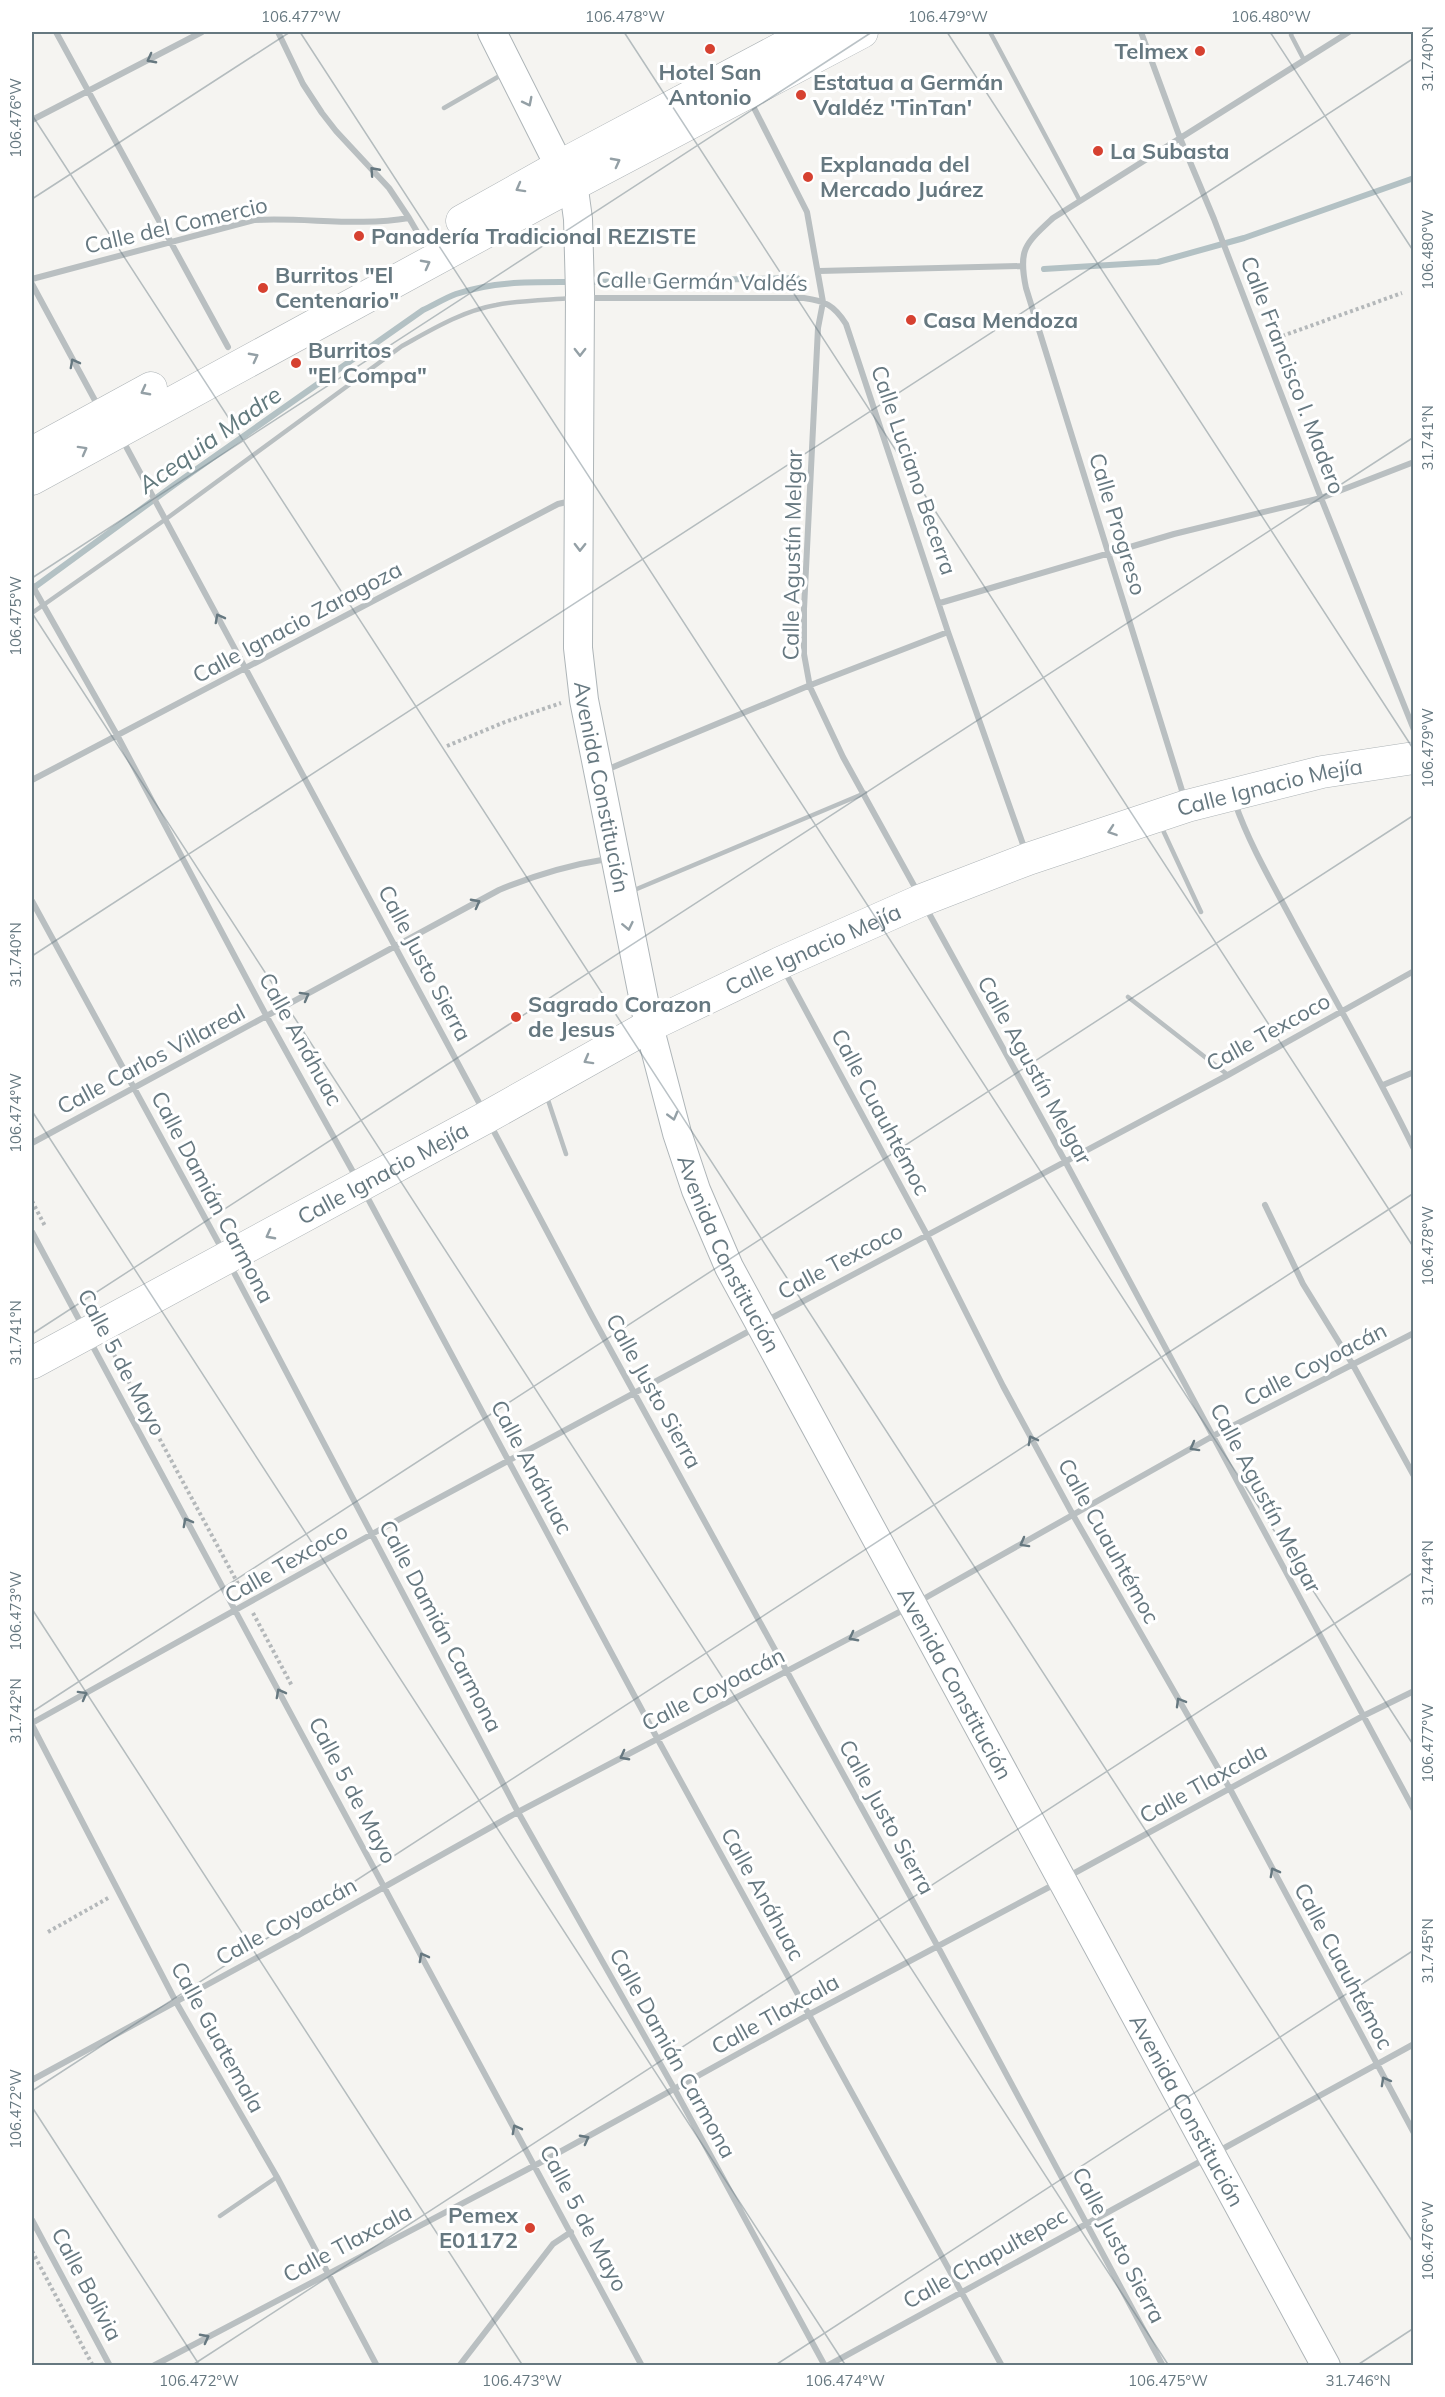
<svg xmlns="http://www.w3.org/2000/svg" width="1445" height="2397" viewBox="0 0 1445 2397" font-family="Mulish,sans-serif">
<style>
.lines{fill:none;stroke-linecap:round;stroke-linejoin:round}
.stream{stroke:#b3c1c4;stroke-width:6}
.secondary-casing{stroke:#aeb5b8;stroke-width:30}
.primary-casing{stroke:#adb3b6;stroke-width:33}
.path{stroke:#b4b8ba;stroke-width:4;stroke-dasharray:3 3;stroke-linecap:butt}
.lane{stroke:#b9bfc1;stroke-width:4.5}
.street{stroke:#b9bfc1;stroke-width:6}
.secondary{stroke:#fff;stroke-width:28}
.primary{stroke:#fff;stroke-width:32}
.oneway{stroke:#667880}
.oneway2{stroke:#94a0a6}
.ticks{fill:none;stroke:#667880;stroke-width:1.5;stroke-opacity:0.45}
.poi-dot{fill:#d64130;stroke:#fff;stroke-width:2}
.labels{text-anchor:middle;stroke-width:6;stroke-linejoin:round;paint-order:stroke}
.poi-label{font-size:22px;font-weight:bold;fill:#667880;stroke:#fff;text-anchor:start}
.street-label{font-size:22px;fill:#667880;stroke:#fff}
.water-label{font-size:24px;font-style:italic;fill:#61797d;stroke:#fff}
.neatline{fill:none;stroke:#667880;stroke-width:2}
.ticks-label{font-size:15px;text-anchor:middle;fill:#667880}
</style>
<rect width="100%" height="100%" fill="#f5f4f1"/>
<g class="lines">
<path class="stream" d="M1044,269L1158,262L1244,238L1414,178
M588,282L797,278
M32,589L174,485L423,310C434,305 445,298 456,294C494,281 532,282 571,282"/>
<defs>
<g id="secondary">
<path id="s1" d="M492,32L575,197L578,219L580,293L578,648L584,700L649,1026L677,1133L696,1190L729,1267L1326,2366"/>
</g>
<g id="primary">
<path d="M462,221L560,166L812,32"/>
<path d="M32,453L151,388"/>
<path d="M32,479L548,198L862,32"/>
<path id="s2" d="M32,1363L487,1117L649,1026L780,963L922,900L1028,859L1187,806L1322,772L1414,758"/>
</g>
</defs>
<use href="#secondary" class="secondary-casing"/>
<use href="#primary" class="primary-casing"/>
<path class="path" d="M1271,340L1402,293
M447,746L505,722L561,703
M32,1201L45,1226
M111,1349L243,1593
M253,1613L292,1686
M48,1932L110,1897
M32,2251L93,2366"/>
<path class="lane" d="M990,32L1080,201
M1292,32L1291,35L1304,60
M444,108L503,74
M32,613L166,519L402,346C431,330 462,311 496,305C521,300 547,300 572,298
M1161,826L1201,912
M632,891L865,793
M1128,997L1228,1075
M547,1097L566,1154
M220,2216L277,2177"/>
<path class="street" d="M56,32L228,347
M278,32L303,84L322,113L336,131L389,188L409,218
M1141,32L1180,138L1214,219L1321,498L1414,730
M752,104L807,212L823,302L818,328L804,609V654L810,687L843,757L917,891
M32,120L202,32
M819,271L1022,266
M32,279L254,220C305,217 358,227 409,218L423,242
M32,284L98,406
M588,298H804C825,301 834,305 846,324L948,632L1025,850
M122,439L483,1110
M32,585L117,735L267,1017L357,1179
M940,603L1174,534L1321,498L1414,462
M606,770L808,686L948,632
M32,780L558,504L571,501
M1184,797L1026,288C1018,249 1025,244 1053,218L1349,32
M1235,803C1250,846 1274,886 1295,926C1335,1000 1377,1073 1414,1149
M32,901L223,1251
M926,908L1065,1161L1414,1810
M784,970L927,1235L1003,1386L1073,1515L1230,1789L1414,2133
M1383,1085L1414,1072
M490,1124L592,1316L938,1947L1163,2366
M32,1143L499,890C535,875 569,865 607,859
M365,1193L657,1738L1002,2366
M1265,1205L1303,1284L1353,1365L1414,1476
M32,1232L83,1327
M230,1265L518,1812L675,2090L825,2366
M766,1321L1228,1075L1414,971
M90,1341L642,2366
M918,1602L1213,1436L1414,1333
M32,1723L372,1534L755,1328
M32,1725L176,2002L277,2177L377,2366
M1069,1876L1363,1716L1414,1691
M32,2080L295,1937L518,1812L907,1608
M1217,2152L1414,2044
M32,2220L110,2366
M153,2366L547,2159L810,2014L1055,1884
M459,2366L553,2244L571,2232
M827,2366L1205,2159"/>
<use href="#secondary" class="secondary"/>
<use href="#primary" class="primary"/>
</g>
<defs><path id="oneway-chevron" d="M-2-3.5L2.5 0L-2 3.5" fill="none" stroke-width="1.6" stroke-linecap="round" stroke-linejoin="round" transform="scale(1.5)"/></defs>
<g class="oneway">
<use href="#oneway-chevron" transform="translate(151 59) rotate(152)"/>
<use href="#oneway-chevron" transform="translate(374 171) rotate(-132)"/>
<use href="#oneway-chevron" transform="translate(74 363) rotate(-118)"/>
<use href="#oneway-chevron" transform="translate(219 618) rotate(-118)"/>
<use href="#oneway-chevron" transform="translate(476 903) rotate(-28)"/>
<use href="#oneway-chevron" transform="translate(305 996) rotate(-29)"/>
<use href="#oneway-chevron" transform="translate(1032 1440) rotate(-118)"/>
<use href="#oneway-chevron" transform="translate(1194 1447) rotate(151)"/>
<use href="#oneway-chevron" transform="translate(187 1522) rotate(-118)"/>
<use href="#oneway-chevron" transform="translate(1024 1543) rotate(151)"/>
<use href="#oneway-chevron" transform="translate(853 1637) rotate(152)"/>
<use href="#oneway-chevron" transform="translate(280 1693) rotate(-118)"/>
<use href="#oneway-chevron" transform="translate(83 1695) rotate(-29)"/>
<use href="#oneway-chevron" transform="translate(1180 1702) rotate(-120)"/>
<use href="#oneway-chevron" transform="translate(624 1756) rotate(152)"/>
<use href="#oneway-chevron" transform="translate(1274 1872) rotate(-118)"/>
<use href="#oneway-chevron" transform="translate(423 1957) rotate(-118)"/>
<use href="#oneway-chevron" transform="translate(1385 2081) rotate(-119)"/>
<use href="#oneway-chevron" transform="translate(516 2129) rotate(-118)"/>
<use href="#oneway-chevron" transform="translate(585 2139) rotate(-28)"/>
<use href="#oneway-chevron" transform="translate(205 2338) rotate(-28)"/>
</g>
<g class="oneway2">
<use href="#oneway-chevron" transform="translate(528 102) rotate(63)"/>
<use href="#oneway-chevron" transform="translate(616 162) rotate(-28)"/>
<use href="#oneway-chevron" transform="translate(520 188) rotate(151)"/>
<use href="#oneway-chevron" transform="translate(426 264) rotate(-28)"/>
<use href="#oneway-chevron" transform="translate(580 352) rotate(90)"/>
<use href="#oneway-chevron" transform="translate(254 357) rotate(-28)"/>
<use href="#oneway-chevron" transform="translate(145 391) rotate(152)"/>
<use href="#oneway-chevron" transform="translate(83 450) rotate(-29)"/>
<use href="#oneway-chevron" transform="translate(580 547) rotate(91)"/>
<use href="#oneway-chevron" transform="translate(1112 831) rotate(161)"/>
<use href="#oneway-chevron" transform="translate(628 926) rotate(78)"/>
<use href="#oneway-chevron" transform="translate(588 1060) rotate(151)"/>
<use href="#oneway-chevron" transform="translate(673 1116) rotate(75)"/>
<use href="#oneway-chevron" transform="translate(270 1235) rotate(152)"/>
</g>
<path class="ticks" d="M300,32L1414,1746M624,32L1414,1248M947,32L1414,750M1270,32L1414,252M32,115L1414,2244M32,199L290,32M32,578L872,32M32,613L1169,2366M32,956L1414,58M32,1111L846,2366M32,1334L1414,437M32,1609L523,2366M32,1712L1414,815M32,2091L1414,1193M32,2107L200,2366M191,2366L1414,1572M774,2366L1414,1950M1356,2366L1414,2328"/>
<g class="poi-dot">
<circle cx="710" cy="49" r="6"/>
<circle cx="1200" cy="51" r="6"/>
<circle cx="801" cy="95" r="6"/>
<circle cx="1098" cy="151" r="6"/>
<circle cx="808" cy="177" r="6"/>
<circle cx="359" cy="236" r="6"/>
<circle cx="263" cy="288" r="6"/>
<circle cx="911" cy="320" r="6"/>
<circle cx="296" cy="363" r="6"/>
<circle cx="516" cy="1017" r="6"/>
<circle cx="530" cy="2228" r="6"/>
</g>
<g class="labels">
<g class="poi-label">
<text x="1188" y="59" text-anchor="end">Telmex</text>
<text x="710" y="80" text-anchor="middle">Hotel San<tspan x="710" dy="25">Antonio</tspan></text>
<text x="813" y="90">Estatua a Germán<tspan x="813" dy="25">Valdéz 'TinTan'</tspan></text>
<text x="1110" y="159">La Subasta</text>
<text x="820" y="172">Explanada del<tspan x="820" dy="25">Mercado Juárez</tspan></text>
<text x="371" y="244">Panadería Tradicional REZISTE</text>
<text x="275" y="283">Burritos "El<tspan x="275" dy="25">Centenario"</tspan></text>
<text x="923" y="328">Casa Mendoza</text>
<text x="308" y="358">Burritos<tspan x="308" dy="25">"El Compa"</tspan></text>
<text x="528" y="1012">Sagrado Corazon<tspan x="528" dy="25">de Jesus</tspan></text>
<text x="518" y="2223" text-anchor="end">Pemex<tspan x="518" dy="25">E01172</tspan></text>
</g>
<g class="street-label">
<text transform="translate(176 225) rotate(-13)" y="8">Calle del Comercio</text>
<text transform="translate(702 281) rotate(1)" y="8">Calle Germán Valdés</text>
<text transform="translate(1293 375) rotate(69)" y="8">Calle Francisco I. Madero</text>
<text transform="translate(914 470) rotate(71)" y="8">Calle Luciano Becerra</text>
<text transform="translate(1118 524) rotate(73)" y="8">Calle Progreso</text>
<text transform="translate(792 555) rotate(-89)" y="8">Calle Agustín Melgar</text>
<text transform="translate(297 622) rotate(-28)" y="8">Calle Ignacio Zaragoza</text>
<text dy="8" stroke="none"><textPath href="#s1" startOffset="777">Avenida Constitución</textPath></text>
<text dy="8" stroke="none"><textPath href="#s2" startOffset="1370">Calle Ignacio Mejía</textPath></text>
<text dy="8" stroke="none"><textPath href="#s2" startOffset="884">Calle Ignacio Mejía</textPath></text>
<text transform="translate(425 963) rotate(62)" y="8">Calle Justo Sierra</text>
<text transform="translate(1268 1032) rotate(-29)" y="8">Calle Texcoco</text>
<text transform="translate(301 1039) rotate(61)" y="8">Calle Anáhuac</text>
<text transform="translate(151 1059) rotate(-28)" y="8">Calle Carlos Villareal</text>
<text transform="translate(1035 1070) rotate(61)" y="8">Calle Agustín Melgar</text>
<text transform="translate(881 1112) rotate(62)" y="8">Calle Cuauhtémoc</text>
<text dy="8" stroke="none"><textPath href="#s2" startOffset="399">Calle Ignacio Mejía</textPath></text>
<text transform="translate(213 1197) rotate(62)" y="8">Calle Damián Carmona</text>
<text dy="8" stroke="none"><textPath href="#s1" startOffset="1263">Avenida Constitución</textPath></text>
<text transform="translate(840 1261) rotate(-28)" y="8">Calle Texcoco</text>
<text transform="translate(122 1362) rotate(62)" y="8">Calle 5 de Mayo</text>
<text transform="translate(1315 1364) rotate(-27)" y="8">Calle Coyoacán</text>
<text transform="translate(654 1391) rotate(61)" y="8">Calle Justo Sierra</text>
<text transform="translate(532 1467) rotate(62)" y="8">Calle Anáhuac</text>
<text transform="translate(1266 1498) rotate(62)" y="8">Calle Agustín Melgar</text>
<text transform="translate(1109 1541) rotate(61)" y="8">Calle Cuauhtémoc</text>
<text transform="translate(286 1563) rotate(-30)" y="8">Calle Texcoco</text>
<text transform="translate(441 1626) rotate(62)" y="8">Calle Damián Carmona</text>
<text dy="8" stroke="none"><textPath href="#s1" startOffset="1749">Avenida Constitución</textPath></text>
<text transform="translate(713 1689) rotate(-27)" y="8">Calle Coyoacán</text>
<text transform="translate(1203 1783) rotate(-29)" y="8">Calle Tlaxcala</text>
<text transform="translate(353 1790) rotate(62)" y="8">Calle 5 de Mayo</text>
<text transform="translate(887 1817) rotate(61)" y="8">Calle Justo Sierra</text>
<text transform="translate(763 1894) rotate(61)" y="8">Calle Anáhuac</text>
<text transform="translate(286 1921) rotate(-29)" y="8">Calle Coyoacán</text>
<text transform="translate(1344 1966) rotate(62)" y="8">Calle Cuauhtémoc</text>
<text transform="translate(775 2014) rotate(-29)" y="8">Calle Tlaxcala</text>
<text transform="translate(218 2037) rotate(61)" y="8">Calle Guatemala</text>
<text transform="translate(673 2053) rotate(61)" y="8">Calle Damián Carmona</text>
<text dy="8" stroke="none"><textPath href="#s1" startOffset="2235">Avenida Constitución</textPath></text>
<text transform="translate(584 2218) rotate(62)" y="8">Calle 5 de Mayo</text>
<text transform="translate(347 2243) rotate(-28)" y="8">Calle Tlaxcala</text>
<text transform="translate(1119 2245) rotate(62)" y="8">Calle Justo Sierra</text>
<text transform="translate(985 2258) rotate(-29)" y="8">Calle Chapultepec</text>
<text transform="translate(87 2284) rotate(62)" y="8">Calle Bolivia</text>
</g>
<g class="water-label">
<text transform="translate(210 440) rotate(-35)" y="8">Acequia Madre</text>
</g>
</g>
<rect width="1445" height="2397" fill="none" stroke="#ffffff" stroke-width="66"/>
<rect x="33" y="33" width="1379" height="2331" class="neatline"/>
<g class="ticks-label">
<text x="301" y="22">106.477°W</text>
<text x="625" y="22">106.478°W</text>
<text x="948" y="22">106.479°W</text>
<text x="1271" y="22">106.480°W</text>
<text transform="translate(1428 59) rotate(-90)" y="5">31.740°N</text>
<text transform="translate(16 118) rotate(-90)" y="5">106.476°W</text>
<text transform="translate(1428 250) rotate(-90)" y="5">106.480°W</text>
<text transform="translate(1428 438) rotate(-90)" y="5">31.741°N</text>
<text transform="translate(16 616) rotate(-90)" y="5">106.475°W</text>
<text transform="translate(1428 748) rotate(-90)" y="5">106.479°W</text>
<text transform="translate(16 955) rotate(-90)" y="5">31.740°N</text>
<text transform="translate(16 1113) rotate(-90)" y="5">106.474°W</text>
<text transform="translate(1428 1246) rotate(-90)" y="5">106.478°W</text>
<text transform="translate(16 1333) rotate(-90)" y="5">31.741°N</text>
<text transform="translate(1428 1573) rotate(-90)" y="5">31.744°N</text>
<text transform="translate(16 1611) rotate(-90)" y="5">106.473°W</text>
<text transform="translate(16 1711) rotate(-90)" y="5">31.742°N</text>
<text transform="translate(1428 1743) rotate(-90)" y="5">106.477°W</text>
<text transform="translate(1428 1951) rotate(-90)" y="5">31.745°N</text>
<text transform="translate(16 2109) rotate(-90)" y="5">106.472°W</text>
<text transform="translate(1428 2241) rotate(-90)" y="5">106.476°W</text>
<text x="199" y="2386">106.472°W</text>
<text x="522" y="2386">106.473°W</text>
<text x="845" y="2386">106.474°W</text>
<text x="1168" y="2386">106.475°W</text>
<text x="1358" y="2386">31.746°N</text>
</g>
</svg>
